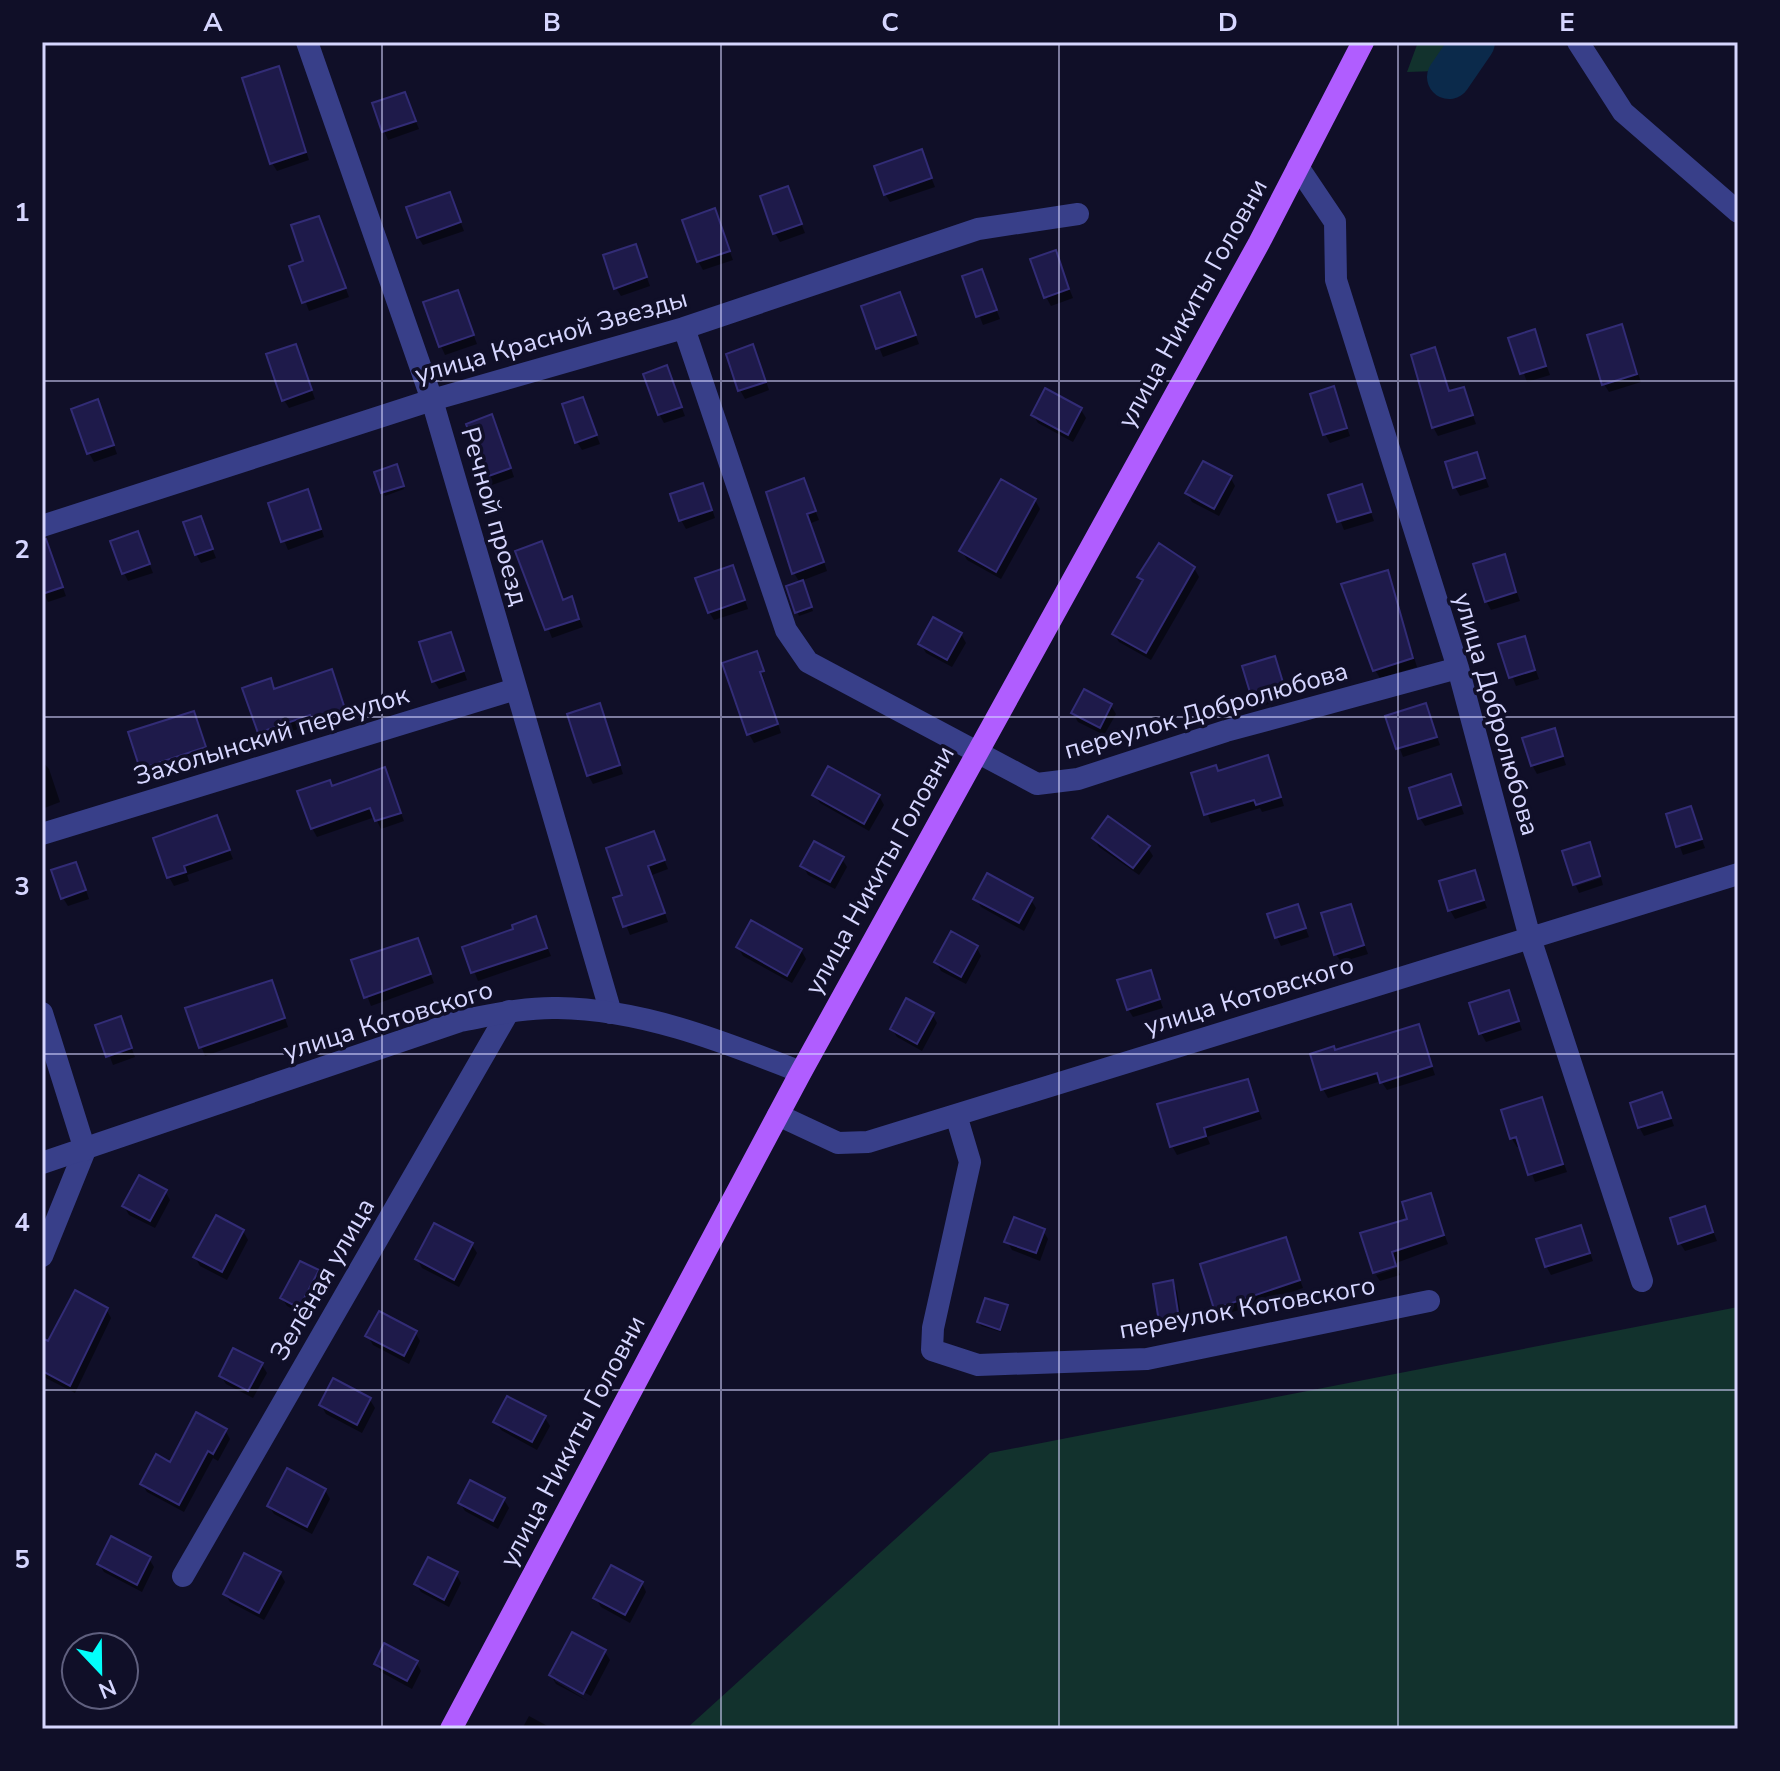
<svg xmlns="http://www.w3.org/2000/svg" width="1780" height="1771" viewBox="0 0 1780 1771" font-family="'Nunito Sans',sans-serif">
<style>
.green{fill:#12322d}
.shadow{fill:#0007}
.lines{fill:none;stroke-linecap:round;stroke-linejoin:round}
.river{stroke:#0b2a4b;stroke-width:44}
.building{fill:#1e1a4a;stroke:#322c76;stroke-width:2}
.minor{stroke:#383f89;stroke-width:22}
.tertiary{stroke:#383f89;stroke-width:22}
.primary{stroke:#b05dff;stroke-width:22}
.grid{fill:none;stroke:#d6d6ff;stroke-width:2;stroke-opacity:0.55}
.labels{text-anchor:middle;stroke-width:7;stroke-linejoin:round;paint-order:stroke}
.street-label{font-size:26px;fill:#d6d6ff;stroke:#100f28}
.neatline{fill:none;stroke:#d6d6ff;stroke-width:3}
.grid-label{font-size:26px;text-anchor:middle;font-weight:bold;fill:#d6d6ff}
</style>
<rect width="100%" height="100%" fill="#100f28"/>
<path class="green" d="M1418,42H1458L1436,71L1407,72Z
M1738,1307V1729H686L990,1453Z"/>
<path class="shadow" d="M278,68L309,160L277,171L272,163Z
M404,94L419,129L388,140L384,131Z
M921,152L935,187L890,202L885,194Z
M787,189L805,233L780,242L775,233Z
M449,194L464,231L423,245L418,237Z
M714,211L733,260L703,270L698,261Z
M322,227L349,297L309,311L292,267L306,262Z
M635,246L650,286L621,296L616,288Z
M1055,253L1073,298L1051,306L1046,297Z
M981,271L1000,319L983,325L964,277Z
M457,292L477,344L445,355L441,346Z
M900,294L919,344L883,357L863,307Z
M1621,326L1641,382L1609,392L1604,384Z
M1534,332L1550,375L1527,382L1511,339Z
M295,346L315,399L289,408L284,400Z
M1434,350L1450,393L1463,389L1476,424L1438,436L1433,427Z
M757,355L769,390L745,399L740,390Z
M666,367L685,416L664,423L659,414Z
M1333,388L1350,436L1330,443L1325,434Z
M582,399L600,444L582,450L577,442Z
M98,401L117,454L94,462L89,453Z
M1081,410L1086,418L1073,442L1038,423L1033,415Z
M469,425H496L514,477L492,485Z
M1476,454L1489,487L1460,496L1455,487Z
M398,470L404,489L385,496L376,473Z
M1230,477L1235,486L1219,516L1192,502L1187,493Z
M803,481L819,520L811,523L827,571L801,581L813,611L799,616L788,587L800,583L794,573Z
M1361,486L1374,521L1344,530L1331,496Z
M707,494L715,518L686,529L681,520Z
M312,500L324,537L288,550L270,505Z
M1035,500L1040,509L1001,579L967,560L962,551Z
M200,518L216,558L201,563L196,554Z
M137,534L153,573L128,581L124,573Z
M542,544L563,601L571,599L583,627L552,638L537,599Z
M1504,557L1520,601L1491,610L1486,601Z
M52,559L66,596L48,602L42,589V562Z
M1194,568L1199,577L1151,660L1119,642L1114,634L1143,583L1140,577Z
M1387,572L1417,667L1380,678L1375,670Z
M737,576L748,609L714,620L709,612Z
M961,634L966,643L952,667L926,653L921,644Z
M1524,638L1539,679L1516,686L1501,646Z
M454,643L467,680L439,689L434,681Z
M756,654L781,733L754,743L749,734Z
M1274,658L1288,698L1259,707L1254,698Z
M336,680L349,718L318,729L315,723L264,741L259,732L270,681L275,690Z
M600,705L623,774L593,784L588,775Z
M1425,705L1440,745L1403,757L1388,717Z
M1111,706L1116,714L1104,735L1078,722L1073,713Z
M193,714L209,756L147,776L142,768Z
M1554,730L1566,765L1537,774L1532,765Z
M42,761L49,769L60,802L42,809Z
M1271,766L1284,806L1262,812L1260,808L1211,823L1193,774Z
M384,769L404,821L381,829L375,817L317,837L312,828L332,788Z
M1450,777L1464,814L1425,826L1420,818Z
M815,795L879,796L884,805L869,831L820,803Z
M1690,808L1705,848L1683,855L1668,815Z
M216,818L233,859L187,875L189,881L174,886L169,877Z
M653,833L668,869L652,875L668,922L630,935L616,900L625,896Z
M1094,838L1148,848L1153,856L1139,875L1099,847Z
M842,859L847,867L835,889L808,875L803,866Z
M80,873L89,899L68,906L63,898Z
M1474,873L1487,908L1455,919L1450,910Z
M1601,878L1603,885L1579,893L1576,886Z
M976,899L1031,900L1036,908L1024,931L981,907Z
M1297,906L1309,937L1281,946L1277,937Z
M1350,906L1368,954L1341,962L1336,954Z
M535,919L551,956L478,981L465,948L516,930Z
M417,940L434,983L371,1006L354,962Z
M738,947L801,950L806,959L792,983L743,956Z
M977,948L981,956L966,984L941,971L936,962Z
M1150,972L1163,1008L1133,1017L1128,1009Z
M276,991L288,1027L205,1056L187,1010Z
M1508,993L1522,1030L1486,1042L1481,1033Z
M932,1014L937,1023L922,1051L897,1037L892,1029Z
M120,1018L135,1057L113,1065L98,1026Z
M1418,1027L1435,1075L1387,1090L1381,1081L1328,1098L1323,1089L1335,1052Z
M1247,1081L1262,1119L1207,1137L1210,1144L1177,1155L1172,1146Z
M1662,1094L1674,1126L1644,1136L1639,1127Z
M1541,1100L1567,1172L1535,1182L1521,1146L1517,1147L1512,1139L1504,1112Z
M165,1191L170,1200L155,1228L129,1215L124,1206Z
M1430,1195L1448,1244L1374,1271L1410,1220Z
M1704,1209L1717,1241L1685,1251L1680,1243Z
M1581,1227L1593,1261L1551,1275L1546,1266Z
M243,1231L248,1240L227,1280L200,1266L195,1257Z
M1043,1231L1048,1239L1040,1261L1012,1250L1007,1241Z
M1285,1240L1303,1288L1221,1316L1216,1308Z
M472,1245L477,1253L459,1287L422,1268L417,1259Z
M1397,1268L1400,1275L1380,1281L1376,1275Z
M317,1272L322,1280L304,1315L287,1306L282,1298Z
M1172,1282L1177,1291L1183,1327L1166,1330L1161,1321Z
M1007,1307L1001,1332L981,1326L979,1322Z
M106,1309L111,1318L75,1393L42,1376V1354Z
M415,1332L420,1341L409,1364L373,1345L368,1336Z
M262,1365L267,1373L253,1398L226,1384L221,1376Z
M370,1400L375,1408L362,1433L326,1414L321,1405Z
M545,1418L550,1426L537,1450L501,1430L496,1422Z
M225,1430L230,1439L218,1461L213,1458L184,1512L147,1492L142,1484Z
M325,1490L330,1499L312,1534L274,1514L269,1506Z
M504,1500L509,1508L498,1529L465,1511L460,1503Z
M149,1559L154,1567L142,1592L104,1572L99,1564Z
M280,1573L285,1582L264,1620L230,1602L225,1594Z
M456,1574L461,1583L449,1607L421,1592L416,1584Z
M642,1583L646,1592L630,1623L601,1607L596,1598Z
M605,1652L610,1660L591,1696L555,1676V1681L588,1701L556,1684L551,1675Z
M416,1662L421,1671L412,1689L381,1672L376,1664Z
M529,1716L553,1729H522Z"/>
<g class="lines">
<path class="river" d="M1449,77L1473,42"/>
</g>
<path class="building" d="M279,66L306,152L270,164L242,78Z
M405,92L416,121L382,132L372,103Z
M922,149L932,178L884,195L874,166Z
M788,186L802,224L773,234L760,196Z
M450,192L461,222L417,238L406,207Z
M715,208L730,251L697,262L682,220Z
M319,216L346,288L302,303L289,266L303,261L291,225Z
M636,244L647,277L614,289L603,255Z
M1056,250L1069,289L1044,298L1030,259Z
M982,269L997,310L976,317L962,276Z
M458,290L474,335L439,347L423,302Z
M900,292L916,335L876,349L861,306Z
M1622,324L1637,374L1602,385L1587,335Z
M1535,329L1546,366L1520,374L1508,338Z
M296,344L312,390L282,401L266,354Z
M753,344L766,382L738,391L726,354Z
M1435,347L1449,391L1464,387L1473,415L1432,428L1411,355Z
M667,365L682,407L658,415L643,374Z
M1334,386L1347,428L1323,435L1310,394Z
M1045,388L1082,408L1068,435L1031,415Z
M583,397L597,435L575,443L562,404Z
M98,399L114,445L87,454L71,409Z
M492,414L511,468L486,477L466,424Z
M1477,452L1485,478L1453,488L1445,462Z
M1203,461L1232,476L1214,509L1185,493Z
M397,464L404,486L381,493L374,472Z
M804,478L816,511L807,514L824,562L792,574L766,492Z
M1001,479L1036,499L996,572L959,551Z
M703,483L712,510L679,521L670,494Z
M1362,484L1371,512L1337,522L1328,495Z
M308,489L321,529L281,542L268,503Z
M201,516L213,549L195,555L183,522Z
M138,531L150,564L122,574L110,541Z
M46,539L63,587L42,594V540Z
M542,541L563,600L572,596L579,619L545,630L515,551Z
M1159,543L1195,567L1146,653L1112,634L1143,580L1137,577Z
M1505,554L1516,592L1485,602L1473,564Z
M733,565L745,600L708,613L695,578Z
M1388,570L1413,658L1373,671L1341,584Z
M803,580L812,607L795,613L786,586Z
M933,617L962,633L947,660L918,644Z
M451,632L464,671L432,682L419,642Z
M1525,636L1535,670L1509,678L1498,644Z
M757,651L764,671L760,672L778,724L747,735L722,663Z
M1275,656L1285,689L1252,699L1242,666Z
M332,669L345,709L312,721L310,715L258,733L242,688L271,678L274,689Z
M1084,689L1112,704L1100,728L1071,713Z
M600,703L620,765L587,776L567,714Z
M1426,703L1437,737L1396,749L1385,716Z
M194,711L206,747L140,769L128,732Z
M1555,728L1563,756L1531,766L1522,738Z
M1268,755L1281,797L1256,805L1254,800L1204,815L1191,773L1216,765L1218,771Z
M828,766L880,795L864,824L812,795Z
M385,767L401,813L375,821L370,808L311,829L297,791L330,780L332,786Z
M1451,774L1461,805L1418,819L1409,788Z
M1691,806L1702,839L1676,847L1666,814Z
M217,815L230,850L184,866L186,872L167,878L153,838Z
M1108,816L1150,846L1133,868L1092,838Z
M654,831L665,860L648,866L665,913L623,927L613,898L622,895L606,848Z
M814,841L844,857L830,882L800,866Z
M1590,842L1600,876L1573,885L1562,851Z
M76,862L86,890L61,899L51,870Z
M1475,870L1484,900L1448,911L1439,881Z
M987,873L1033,898L1019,923L973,899Z
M1298,904L1306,928L1275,938L1267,914Z
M1351,904L1364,945L1334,955L1321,913Z
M536,916L547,948L471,973L462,947L513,929L512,925Z
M751,920L802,949L787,976L736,947Z
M951,931L978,946L961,977L934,962Z
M418,938L431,974L364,998L351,960Z
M1151,970L1160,999L1127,1010L1117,980Z
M272,980L285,1018L199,1048L185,1008Z
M1509,990L1519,1021L1479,1034L1469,1003Z
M906,998L934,1013L917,1044L890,1029Z
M121,1016L132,1048L106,1057L95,1025Z
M1419,1024L1432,1066L1380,1083L1377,1073L1321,1090L1310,1054L1334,1046L1335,1050Z
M1248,1079L1258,1111L1204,1128L1206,1136L1170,1147L1157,1104Z
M1662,1092L1671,1118L1638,1128L1630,1103Z
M1542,1097L1563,1164L1528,1175L1516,1137L1510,1139L1501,1110Z
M139,1175L167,1190L150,1221L122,1206Z
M1431,1193L1444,1235L1392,1252L1396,1266L1373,1273L1360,1233L1407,1219L1402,1202Z
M1705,1206L1713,1232L1678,1244L1670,1218Z
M216,1215L244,1230L222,1272L193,1257Z
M1014,1217L1045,1229L1036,1253L1004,1242Z
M434,1223L473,1243L454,1280L415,1259Z
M1581,1225L1590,1253L1545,1267L1536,1239Z
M1286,1237L1300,1280L1214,1309L1200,1264Z
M300,1261L319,1270L299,1308L280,1298Z
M1173,1280L1179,1319L1159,1322L1153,1284Z
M75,1290L108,1308L70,1386L42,1371V1338L48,1341Z
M985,1298L1008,1305L1000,1330L977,1322Z
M379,1311L417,1331L404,1356L365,1336Z
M233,1348L263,1363L248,1391L219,1376Z
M333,1378L371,1398L357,1425L319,1405Z
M507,1396L546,1416L532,1442L493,1422Z
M196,1412L227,1429L213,1454L208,1451L179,1505L140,1484L156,1454L170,1462Z
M287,1468L326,1489L307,1527L267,1506Z
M470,1480L505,1498L493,1521L458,1503Z
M111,1536L151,1557L137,1585L97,1564Z
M244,1553L281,1572L259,1613L223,1594Z
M428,1557L458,1572L444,1600L414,1584Z
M611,1565L643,1582L625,1615L593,1598Z
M572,1632L606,1650L583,1694L549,1675Z
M384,1643L418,1661L407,1681L374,1664Z"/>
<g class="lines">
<path class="minor" d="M307,42L432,400L611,1013
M1578,42L1623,112L1738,212
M1298,167L1335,222L1336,280L1458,668L1530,938L1642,1281
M684,328L786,630L808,662L1037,784L1078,779L1226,731L1458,668
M42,526L432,400L684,328L978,229L1078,214
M42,834L516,689
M778,1115L838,1143L868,1142L1738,874
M956,1115L970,1162L933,1328L932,1350L978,1365L1147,1359L1429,1301
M42,1256L85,1150
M183,1576L509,1011"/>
<path class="tertiary" d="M42,1013L85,1150
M42,1163L460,1021C492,1015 525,1007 558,1008C642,1009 724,1042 801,1072"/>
<path class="primary" d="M451,1729L801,1072L1259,243L1363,42"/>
</g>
<path class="grid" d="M382,42V1729M721,42V1729M1059,42V1729M1398,42V1729M42,381H1738M42,717H1738M42,1054H1738M42,1390H1738"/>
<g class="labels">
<g class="street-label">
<text transform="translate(1192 303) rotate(-61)" y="9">улица Никиты Головни</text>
<text transform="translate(551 336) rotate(-16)" y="9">улица Красной Звезды</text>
<text transform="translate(495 516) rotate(74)" y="9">Речной проезд</text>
<text transform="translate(1206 710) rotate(-16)" y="9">переулок Добролюбова</text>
<text transform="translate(1497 714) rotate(74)" y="9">улица Добролюбова</text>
<text transform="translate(271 735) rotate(-17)" y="9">Захолынский переулок</text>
<text transform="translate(879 870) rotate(-61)" y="9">улица Никиты Головни</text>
<text transform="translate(1249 995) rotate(-17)" y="9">улица Котовского</text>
<text transform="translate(388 1020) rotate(-17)" y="9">улица Котовского</text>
<text transform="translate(322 1279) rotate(-60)" y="9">Зелёная улица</text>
<text transform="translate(1247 1307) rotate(-10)" y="9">переулок Котовского</text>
<text transform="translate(572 1441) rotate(-62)" y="9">улица Никиты Головни</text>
</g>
</g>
<rect width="1780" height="1771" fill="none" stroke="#100f28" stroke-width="88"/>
<g transform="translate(100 1671) rotate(158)"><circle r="38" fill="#100f28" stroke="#5f5f7e" stroke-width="2"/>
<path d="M0-6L14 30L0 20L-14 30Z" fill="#02fffb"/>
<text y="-12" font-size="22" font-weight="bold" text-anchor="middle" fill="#d6d6ff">N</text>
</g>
<rect x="44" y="44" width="1692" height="1683" class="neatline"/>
<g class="grid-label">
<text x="213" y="31">A</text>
<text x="552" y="31">B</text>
<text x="890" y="31">C</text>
<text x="1228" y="31">D</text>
<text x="1567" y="31">E</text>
<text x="22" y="221">1</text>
<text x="22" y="558">2</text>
<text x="22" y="895">3</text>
<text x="22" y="1231">4</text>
<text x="22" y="1568">5</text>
</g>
</svg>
